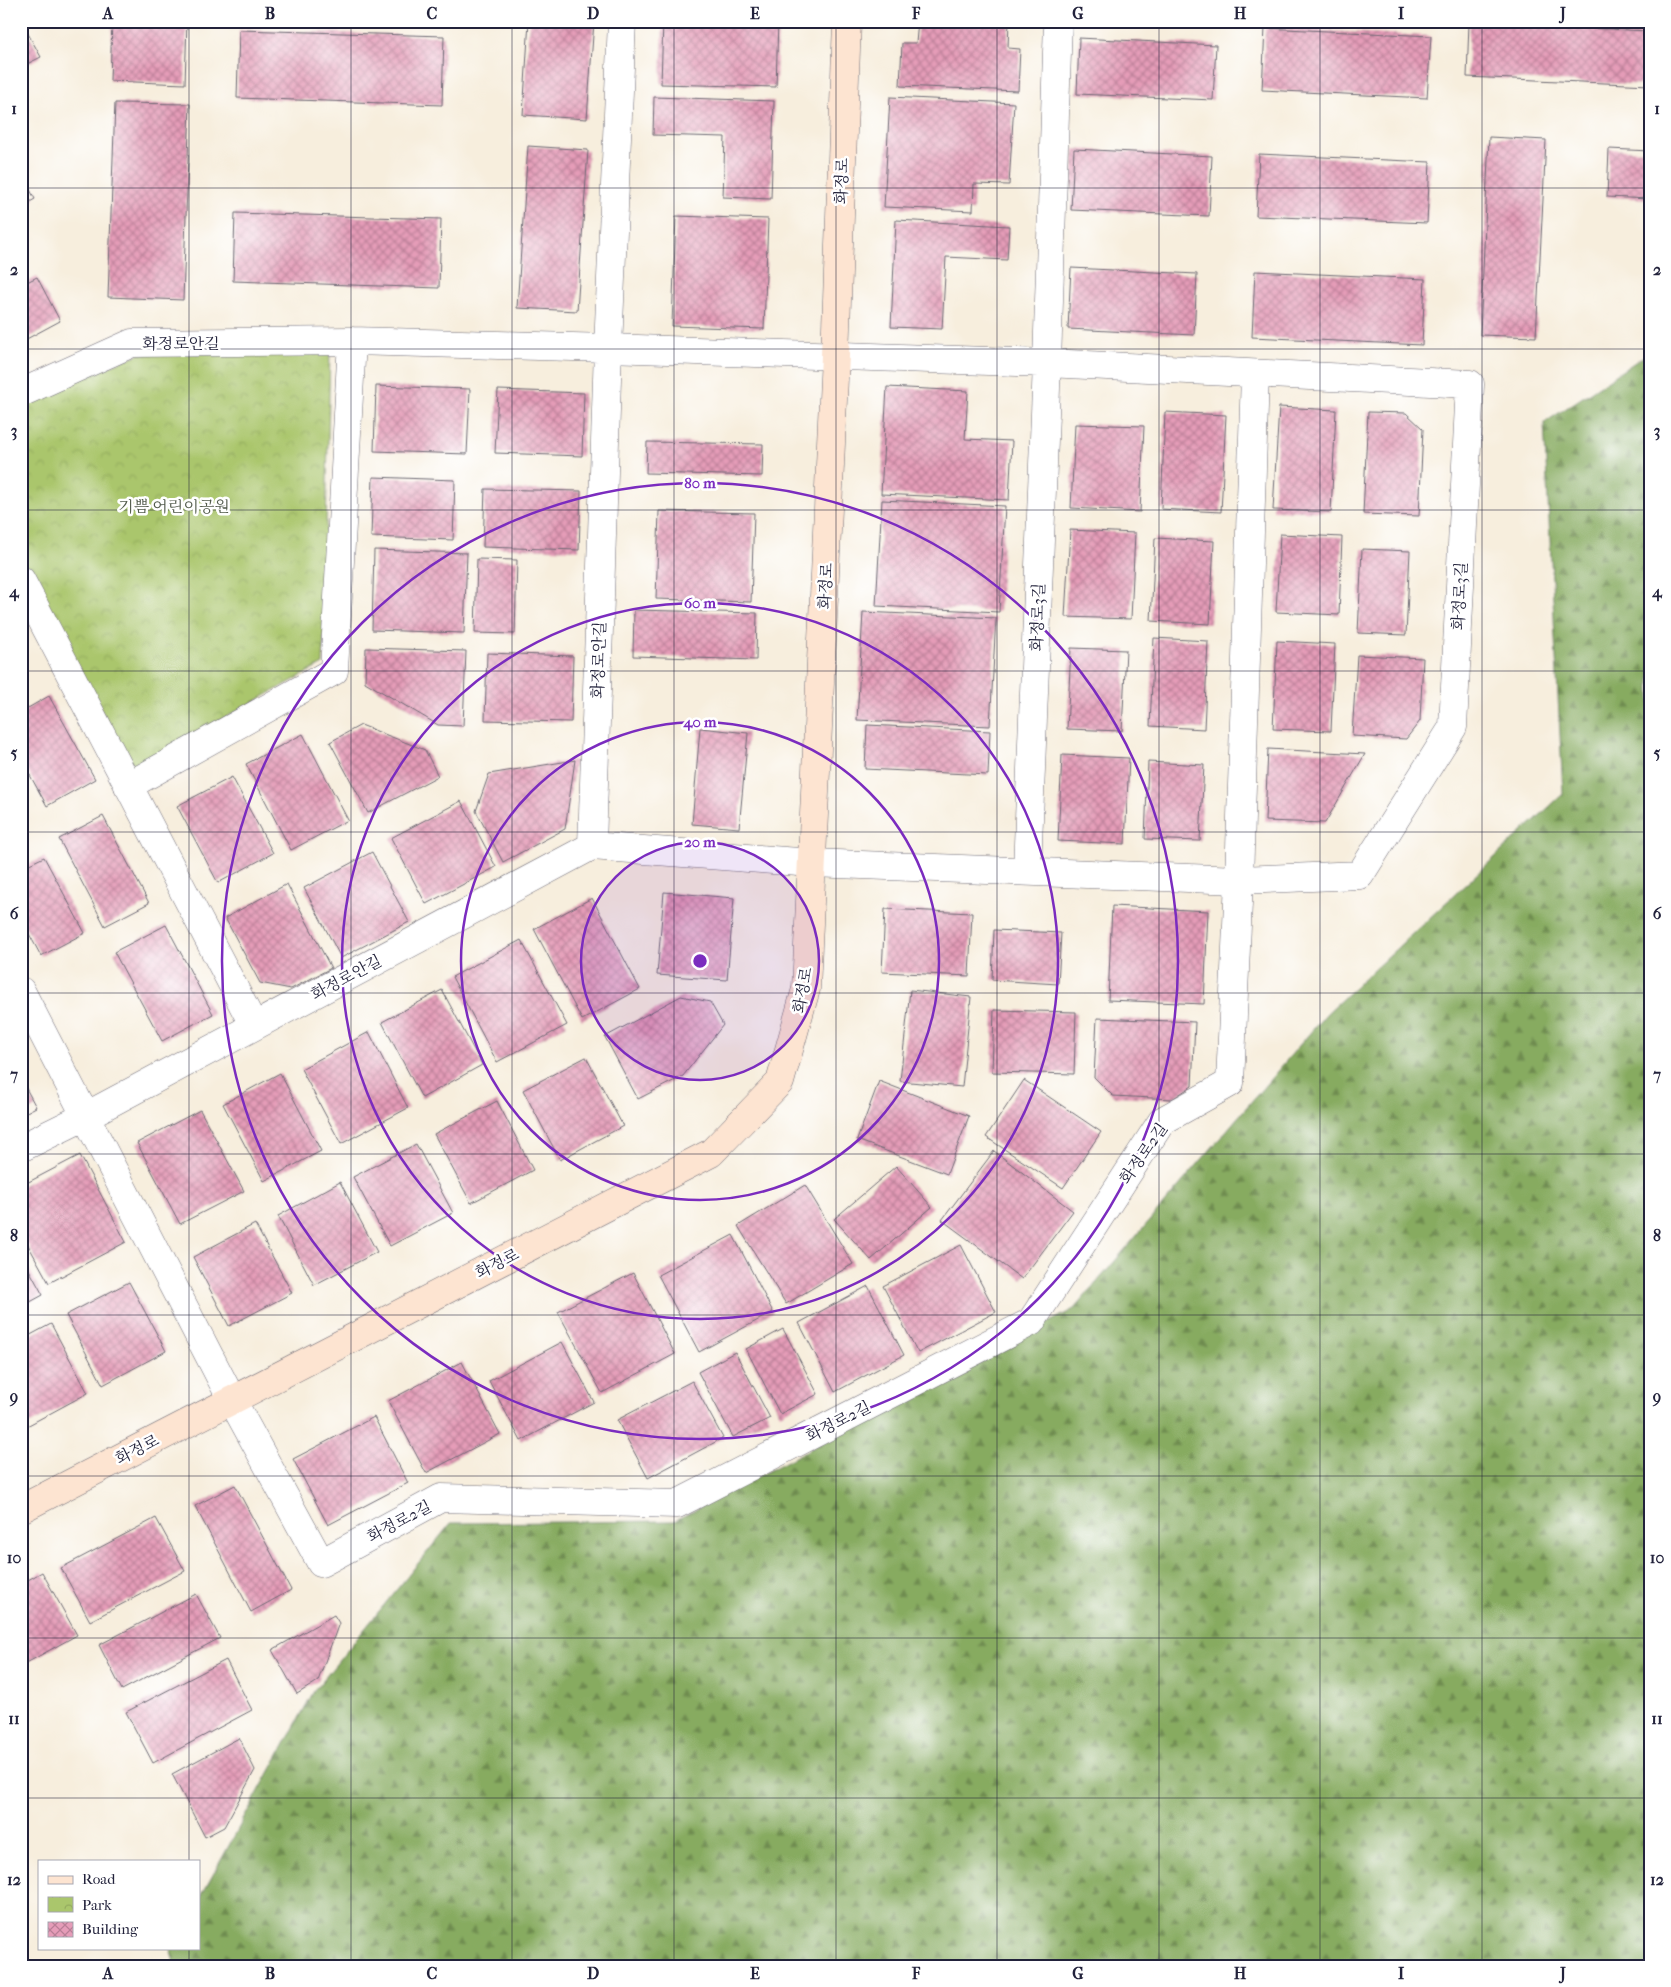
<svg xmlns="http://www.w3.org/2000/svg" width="1671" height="1987" viewBox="0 0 1671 1987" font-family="'IM FELL French Canon','Noto Serif KR',serif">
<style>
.forest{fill:url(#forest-firs);stroke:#54664e}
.park{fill:url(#park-crowns);stroke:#667454}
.building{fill:url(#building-cross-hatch)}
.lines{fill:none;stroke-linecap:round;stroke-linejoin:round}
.street-casing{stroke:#6d6974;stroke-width:29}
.secondary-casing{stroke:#6d6974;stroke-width:29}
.street{stroke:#fff;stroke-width:28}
.secondary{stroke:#fde4d1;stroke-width:28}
.grid{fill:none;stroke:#22223b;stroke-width:1;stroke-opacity:0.55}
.ring{fill:none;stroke:#7b2cbf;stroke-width:2.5}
.labels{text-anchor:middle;stroke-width:5;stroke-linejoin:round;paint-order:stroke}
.street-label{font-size:16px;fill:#22223b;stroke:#fff}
.park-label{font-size:16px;fill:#525b4c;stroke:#fff}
.centre{fill:#7b2cbf;stroke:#fff;stroke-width:2.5}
.ring-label{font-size:15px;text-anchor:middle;font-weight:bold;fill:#7b2cbf;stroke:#fff;stroke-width:5;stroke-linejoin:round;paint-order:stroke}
.neatline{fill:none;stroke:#22223b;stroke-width:2}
.grid-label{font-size:16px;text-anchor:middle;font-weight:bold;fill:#22223b}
</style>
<defs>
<pattern id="forest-firs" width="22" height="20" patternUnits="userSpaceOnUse" patternTransform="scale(1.25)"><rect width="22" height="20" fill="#87ab60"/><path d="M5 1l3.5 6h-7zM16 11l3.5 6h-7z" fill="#6e8b50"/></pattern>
<pattern id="park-crowns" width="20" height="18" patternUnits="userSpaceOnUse" patternTransform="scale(1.25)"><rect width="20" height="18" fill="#aac66c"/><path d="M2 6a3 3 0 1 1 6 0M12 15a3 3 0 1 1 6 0" fill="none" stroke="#92aa5e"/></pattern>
<pattern id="building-cross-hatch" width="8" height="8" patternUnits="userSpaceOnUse" patternTransform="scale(1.25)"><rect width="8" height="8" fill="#e59cb8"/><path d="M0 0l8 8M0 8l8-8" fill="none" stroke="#b97f97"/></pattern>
</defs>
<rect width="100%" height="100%" fill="#fff"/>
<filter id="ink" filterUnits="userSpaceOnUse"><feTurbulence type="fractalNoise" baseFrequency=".02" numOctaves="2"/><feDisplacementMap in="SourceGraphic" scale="10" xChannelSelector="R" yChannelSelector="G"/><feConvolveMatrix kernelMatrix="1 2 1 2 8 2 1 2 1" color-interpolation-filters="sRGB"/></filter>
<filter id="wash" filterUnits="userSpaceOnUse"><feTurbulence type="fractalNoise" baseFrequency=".0096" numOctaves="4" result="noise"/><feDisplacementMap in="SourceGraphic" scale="20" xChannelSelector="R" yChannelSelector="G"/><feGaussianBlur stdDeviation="1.12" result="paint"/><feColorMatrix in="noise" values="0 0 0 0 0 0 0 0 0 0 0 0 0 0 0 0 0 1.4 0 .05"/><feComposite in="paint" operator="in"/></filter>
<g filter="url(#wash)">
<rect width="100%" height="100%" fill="#f7eedd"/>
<path class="forest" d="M1650,352V1966H175L171,1951L172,1948H199V1900L314,1691L451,1523L674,1521L1074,1309L1327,1013L1563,794L1544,423Z"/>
<path class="park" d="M330,351L323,664L133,768L21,564V402L139,354Z"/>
<g id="blocks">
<path class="building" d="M21,21L41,57L21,67Z
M112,21H187L185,84L110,81Z
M529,21H594L587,119L523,115Z
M663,21H778L776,87L661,84Z
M918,21H1009L1008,48L1020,49L1018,91L900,86L902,43H916Z
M1469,23L1650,31V85L1467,77Z
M1265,28L1431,36L1427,98L1262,90Z
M239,30L444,36L442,105L237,98Z
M1079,38L1216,45L1213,100L1077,94Z
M654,97L774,101L771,199L723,197L725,137L653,135Z
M890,97L1014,103L1009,185L974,184L973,211L884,207Z
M115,103L190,104L183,300L108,297Z
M1489,137L1546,140L1536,337L1480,335Z
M528,146L588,150L577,311L517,308Z
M1074,149L1212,156L1209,216L1071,210Z
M1609,149L1650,151V199L1607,197Z
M1259,154L1430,162L1427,223L1256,216Z
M21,173L35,199L21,207Z
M235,213L441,219L439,288L233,281Z
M676,216L768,219L764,329L672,326Z
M896,220L1009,226L1007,260L946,257L942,329L891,327Z
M1071,268L1197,274L1194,335L1068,329Z
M1255,271L1425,279L1422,345L1252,337Z
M37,277L60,321L21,342V285Z
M376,386L470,389L467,454L374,451Z
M887,387L968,391L965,439L1012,441L1009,500L881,494Z
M498,390L584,393L582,456L495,453Z
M1279,407L1336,410L1331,512L1273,510Z
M1165,412L1226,415L1221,512L1161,509Z
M1368,412L1406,413L1423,429L1419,516L1363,514Z
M1075,424L1144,426L1140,512L1071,508Z
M647,442L763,444L762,476L646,473Z
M373,477L455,480L453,540L371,537Z
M485,489L581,491L579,550L483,547Z
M882,500L1005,506L999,612L876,606Z
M659,511L754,513L751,602L656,599Z
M1070,530L1135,533L1131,619L1065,617Z
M1280,534L1342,537L1339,615L1276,612Z
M1155,538L1214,541L1210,624L1151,621Z
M1362,549L1410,551L1406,635L1358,633Z
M374,550L467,553L464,633L372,630Z
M477,559L517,560L515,634L475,633Z
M634,610L757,613L756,660L633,656Z
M863,612L996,618L990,726L857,720Z
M1154,638L1208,641L1204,729L1150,726Z
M1277,641L1335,644L1331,731L1273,729Z
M366,648L466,651L463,726L438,725L365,682Z
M1071,648L1126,650L1122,731L1067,729Z
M487,653L573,656L571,722L485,720Z
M1357,655L1423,658L1420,721L1406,739L1352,736Z
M49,696L95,779L47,806L21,759V712Z
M361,725L425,750L438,776L368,813L330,742Z
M867,725L990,731L988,775L865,769Z
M700,728L748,733L739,828L692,824Z
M303,734L348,820L291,850L246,764Z
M1268,749L1365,754L1325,823L1265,821Z
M1062,755L1129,758L1125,844L1058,841Z
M575,760L565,829L503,862L476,811L489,774Z
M1148,762L1204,765L1200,841L1145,839Z
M232,777L273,853L218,883L177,806Z
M461,801L496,867L426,904L391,838Z
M21,804L27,814L21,817Z
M103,816L149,903L105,926L59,839Z
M372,852L409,922L341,958L304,888Z
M44,857L85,933L41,956L21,919V868Z
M287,884L331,968L291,989L260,983L225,918Z
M664,892L734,898L727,980L657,975Z
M592,898L640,989L582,1020L534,929Z
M1112,906L1208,911L1204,1004L1108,1000Z
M885,909L972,913L969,976L882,972Z
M166,925L213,1014L162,1041L114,952Z
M994,930L1061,933L1058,984L992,980Z
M521,940L567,1025L497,1062L452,977Z
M442,990L482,1065L422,1098L382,1022Z
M910,990L971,997L962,1087L900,1081Z
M681,996L710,1002L723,1025L683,1076L638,1099L605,1037Z
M994,1010L1076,1012L1074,1074L992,1072Z
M1097,1018L1195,1022L1192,1086L1172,1099L1113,1096L1094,1077Z
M369,1032L408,1108L341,1144L301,1069Z
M586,1057L623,1126L560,1160L523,1090Z
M280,1073L321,1151L264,1181L223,1104Z
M21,1079L36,1107L21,1115Z
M1024,1080L1101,1132L1063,1188L986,1137Z
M879,1081L969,1116L947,1174L857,1140Z
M497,1101L533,1170L471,1203L434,1134Z
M200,1110L244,1191L180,1224L137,1143Z
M416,1144L453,1213L390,1246L353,1177Z
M994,1151L1073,1211L1022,1279L942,1220Z
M80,1155L126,1242L49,1283L21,1232V1186Z
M896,1166L932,1207L871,1260L834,1219Z
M340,1182L377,1252L314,1285L278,1216Z
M805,1185L853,1264L786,1304L738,1226Z
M255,1224L292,1293L229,1326L193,1257Z
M733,1235L773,1312L699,1352L658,1275Z
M961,1245L996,1312L918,1353L883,1286Z
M21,1255L43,1295L21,1307Z
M633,1273L675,1354L602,1393L558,1312Z
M129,1282L166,1351L103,1385L66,1315Z
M868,1286L904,1355L835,1392L799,1323Z
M51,1324L88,1393L25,1427L21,1419V1340Z
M783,1329L818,1394L780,1414L746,1349Z
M562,1342L594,1402L521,1441L489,1381Z
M735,1352L770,1418L733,1437L698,1372Z
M462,1362L500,1434L426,1473L388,1401Z
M692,1381L723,1438L648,1478L617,1420Z
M374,1417L408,1483L328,1525L293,1459Z
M235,1485L291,1590L251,1612L195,1506Z
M156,1518L185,1571L90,1621L61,1568Z
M42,1572L77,1635L21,1666V1584Z
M196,1594L220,1638L122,1690L99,1645Z
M334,1615L339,1623L318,1681L297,1694L272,1650Z
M226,1660L252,1710L153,1763L126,1712Z
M239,1738L255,1770L224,1827L205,1837L172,1774Z"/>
</g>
</g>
<g filter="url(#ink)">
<use href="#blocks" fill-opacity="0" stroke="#6d6974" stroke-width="1"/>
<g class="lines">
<defs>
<path id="street" d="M21,393L132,343L352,341L608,348L592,846L86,1116L21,1148
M21,580L254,1026
M128,786L334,671L352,341
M592,846L812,863L1239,880L1360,875L1453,727L1470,384L1047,363L608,348L622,21
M1027,870L1047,363L1058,21
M21,991L232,1400L321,1563L441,1498L677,1504L1031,1322L1162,1121L1230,1083L1239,880L1255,374"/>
<path id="secondary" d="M21,1509L711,1153L780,1082L806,989L835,356L847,21"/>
</defs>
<use href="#street" class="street-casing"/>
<use href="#secondary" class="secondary-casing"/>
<use href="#street" class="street"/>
<use href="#secondary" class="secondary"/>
</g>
</g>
<path class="grid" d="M189,21V1861M351,21V1966M512,21V1966M674,21V1966M836,21V1966M997,21V1966M1159,21V1966M1320,21V1966M1482,21V1966M21,188H1650M21,349H1650M21,510H1650M21,671H1650M21,832H1650M21,993H1650M21,1154H1650M21,1315H1650M21,1476H1650M21,1638H1650M21,1798H1650M189,1948V1966"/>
<circle cx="700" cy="961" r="119" fill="#7b2cbf" fill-opacity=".12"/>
<g class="ring">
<circle cx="700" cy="961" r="119"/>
<circle cx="700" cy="961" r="239"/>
<circle cx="700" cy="961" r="358"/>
<circle cx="700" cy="961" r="478"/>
</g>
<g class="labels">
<g class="street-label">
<text transform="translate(841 181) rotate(-88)" y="6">화정로</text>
<text x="181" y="349">화정로안길</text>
<text transform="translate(825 586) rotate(-87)" y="6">화정로</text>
<text transform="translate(1459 596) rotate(-87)" y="6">화정로3길</text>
<text transform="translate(1037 617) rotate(-88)" y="6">화정로3길</text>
<text transform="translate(598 660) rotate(-88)" y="6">화정로안길</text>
<text transform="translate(346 977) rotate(-28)" y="6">화정로안길</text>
<text transform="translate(802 990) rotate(-80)" y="6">화정로</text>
<text transform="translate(1143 1153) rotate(-55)" y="6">화정로2길</text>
<text transform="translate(497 1263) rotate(-27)" y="6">화정로</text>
<text transform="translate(838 1421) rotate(-27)" y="6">화정로2길</text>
<text transform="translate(137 1449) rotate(-27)" y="6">화정로</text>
<text transform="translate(399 1521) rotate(-28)" y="6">화정로2길</text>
</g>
<g class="park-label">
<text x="174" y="512">기쁨 어린이공원</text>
</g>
</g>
<circle cx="700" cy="961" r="8" class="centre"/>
<g class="ring-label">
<text x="700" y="488">80 m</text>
<text x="700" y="608">60 m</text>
<text x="700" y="727">40 m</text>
<text x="700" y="847">20 m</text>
</g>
<rect width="1671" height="1987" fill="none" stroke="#fff" stroke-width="55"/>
<rect x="38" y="1860" width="162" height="90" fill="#ffffff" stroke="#a7a7b1"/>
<rect x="48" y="1876" width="25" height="8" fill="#fde4d1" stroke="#a7a7b1"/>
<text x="82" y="1884" font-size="15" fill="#22223b">Road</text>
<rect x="48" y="1897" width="25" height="15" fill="url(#park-crowns)" stroke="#a7a7b1"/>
<text x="82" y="1910" font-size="15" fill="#22223b">Park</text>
<rect x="48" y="1922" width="25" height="15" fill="url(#building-cross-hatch)" stroke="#a7a7b1"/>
<text x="82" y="1934" font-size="15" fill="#22223b">Building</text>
<rect x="28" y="28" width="1616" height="1932" class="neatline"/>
<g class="grid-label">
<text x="108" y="19">A</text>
<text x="270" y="19">B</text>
<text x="432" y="19">C</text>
<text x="593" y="19">D</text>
<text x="755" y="19">E</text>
<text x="916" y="19">F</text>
<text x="1078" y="19">G</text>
<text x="1240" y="19">H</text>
<text x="1401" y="19">I</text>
<text x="1563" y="19">J</text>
<text x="14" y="114">1</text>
<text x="1657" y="114">1</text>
<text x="14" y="275">2</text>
<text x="1657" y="275">2</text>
<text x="14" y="436">3</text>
<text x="1657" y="436">3</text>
<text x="14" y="597">4</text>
<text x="1657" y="597">4</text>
<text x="14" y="758">5</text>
<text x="1657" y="758">5</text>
<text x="14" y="919">6</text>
<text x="1657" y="919">6</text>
<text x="14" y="1080">7</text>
<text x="1657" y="1080">7</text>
<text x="14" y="1241">8</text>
<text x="1657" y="1241">8</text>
<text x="14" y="1402">9</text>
<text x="1657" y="1402">9</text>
<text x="14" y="1563">10</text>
<text x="1657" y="1563">10</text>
<text x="14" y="1724">11</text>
<text x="1657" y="1724">11</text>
<text x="14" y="1885">12</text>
<text x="1657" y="1885">12</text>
<text x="108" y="1979">A</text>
<text x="270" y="1979">B</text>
<text x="432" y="1979">C</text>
<text x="593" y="1979">D</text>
<text x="755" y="1979">E</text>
<text x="916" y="1979">F</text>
<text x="1078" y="1979">G</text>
<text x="1240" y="1979">H</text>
<text x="1401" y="1979">I</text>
<text x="1563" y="1979">J</text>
</g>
</svg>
